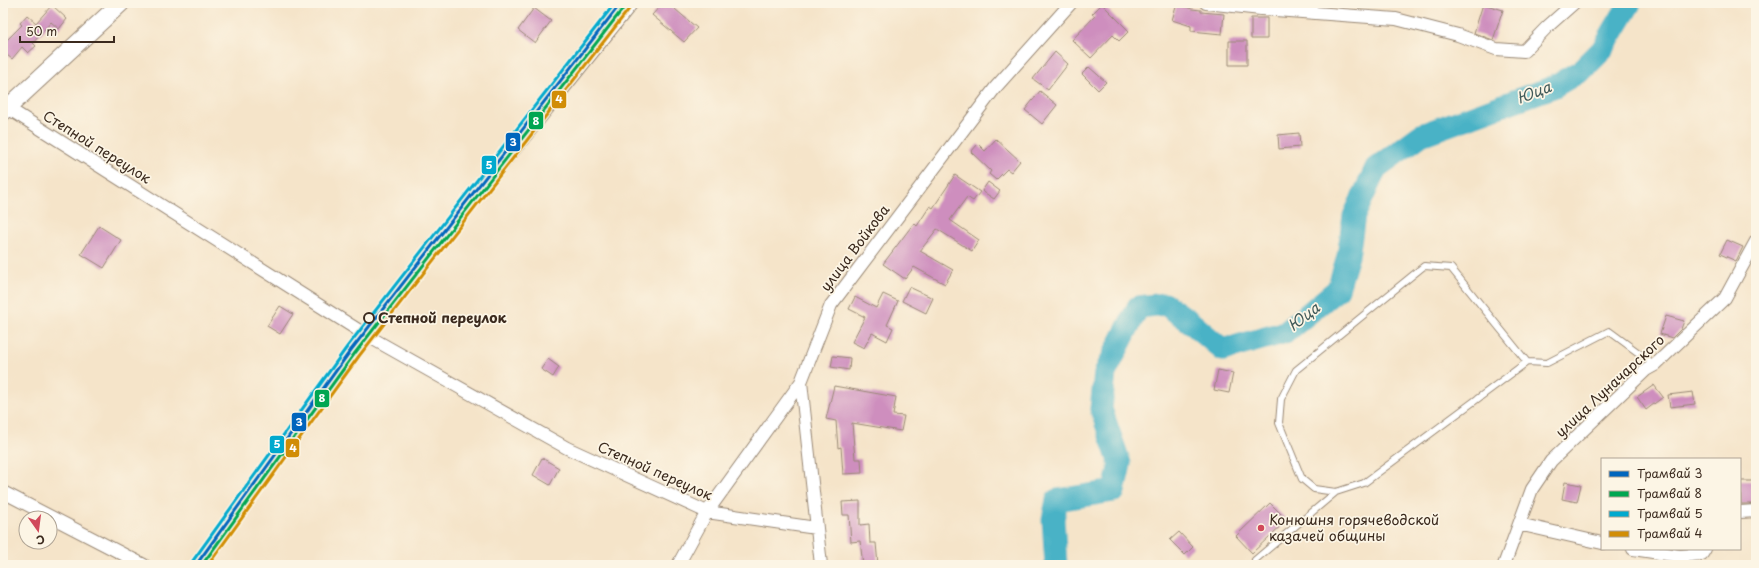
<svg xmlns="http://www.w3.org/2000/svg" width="1759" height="568" viewBox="0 0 1759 568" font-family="'Playpen Sans',sans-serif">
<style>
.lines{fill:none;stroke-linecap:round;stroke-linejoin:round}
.river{stroke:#48b2c6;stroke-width:23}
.building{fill:#ce8ebe}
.lane-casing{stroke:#988774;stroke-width:8}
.street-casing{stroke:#988774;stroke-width:14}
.secondary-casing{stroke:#988774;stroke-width:19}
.lane{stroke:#fff;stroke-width:6}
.street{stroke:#fff;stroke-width:12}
.secondary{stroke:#fff;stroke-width:17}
.tram-1-casing{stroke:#fcf5e5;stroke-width:6}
.tram-2-casing{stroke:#fcf5e5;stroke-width:6}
.tram-3-casing{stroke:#fcf5e5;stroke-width:6}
.tram-4-casing{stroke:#fcf5e5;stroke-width:6}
.tram-1{stroke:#0065bd;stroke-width:3}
.tram-2{stroke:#00a651;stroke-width:3}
.tram-3{stroke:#00a9ce;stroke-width:3}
.tram-4{stroke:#d18d06;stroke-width:3}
.stop-dot{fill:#fcf5e5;stroke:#3b2a1e;stroke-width:2}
.poi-dot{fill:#d1495b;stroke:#fcf5e5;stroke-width:1.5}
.labels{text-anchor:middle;stroke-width:3.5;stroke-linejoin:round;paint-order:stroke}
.street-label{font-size:14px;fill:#3b2a1e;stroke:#fcf5e5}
.stop-label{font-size:14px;font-weight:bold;fill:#3b2a1e;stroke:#fcf5e5;text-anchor:start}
.poi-label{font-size:14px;fill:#3b2a1e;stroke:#fcf5e5;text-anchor:start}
.water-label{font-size:15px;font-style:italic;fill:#405a59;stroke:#fcf5e5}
.line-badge{stroke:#fcf5e5;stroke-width:1.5}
.badge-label{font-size:11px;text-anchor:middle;font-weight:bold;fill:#fff}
</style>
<rect width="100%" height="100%" fill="#fcf5e5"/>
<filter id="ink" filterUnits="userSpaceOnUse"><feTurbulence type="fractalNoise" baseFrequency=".025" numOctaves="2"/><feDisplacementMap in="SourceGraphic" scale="8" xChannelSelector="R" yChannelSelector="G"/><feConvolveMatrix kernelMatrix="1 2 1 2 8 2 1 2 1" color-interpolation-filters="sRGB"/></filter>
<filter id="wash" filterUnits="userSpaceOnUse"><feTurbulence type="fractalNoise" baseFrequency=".012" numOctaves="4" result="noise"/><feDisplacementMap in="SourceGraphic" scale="16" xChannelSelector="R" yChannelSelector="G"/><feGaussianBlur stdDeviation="0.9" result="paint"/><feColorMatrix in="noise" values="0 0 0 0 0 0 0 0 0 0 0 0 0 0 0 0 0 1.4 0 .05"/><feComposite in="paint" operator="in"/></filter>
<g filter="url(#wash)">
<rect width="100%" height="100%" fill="#f5e4c9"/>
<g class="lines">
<path class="river" d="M1056,565L1053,519L1057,500L1114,491L1120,464L1101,409L1105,373L1138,307L1165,304L1188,320L1223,350L1286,332L1338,289L1348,256L1354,216L1376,168L1421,135L1553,87L1582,70L1602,50L1630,3"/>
</g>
<g id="blocks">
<path class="building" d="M663,3H668L697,28L684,42L652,15Z
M1102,4L1129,31L1119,41L1113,35L1091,58L1072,40L1095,16L1092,14Z
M1177,4L1192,9L1201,10V12L1224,14L1222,34L1191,31V26L1172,20Z
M1483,4L1503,10L1493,40L1474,33Z
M52,5L67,19L59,29L51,22L33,43L36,46L28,53L22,47L12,59L3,52V44L22,25L20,23L27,15L36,23Z
M534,8L551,21L535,43L518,30Z
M1251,18H1267V39H1251Z
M1229,41H1247V65H1229Z
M1055,52L1068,64L1048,90L1033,79Z
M1089,67L1106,82L1098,90L1082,74Z
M1040,91L1057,105L1042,124L1025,110Z
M1299,133L1300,147L1279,149L1278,135Z
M996,139L1020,161L1011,172L1007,169L996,180L989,174L991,171L971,152L978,144L985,151Z
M955,175L980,192L973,201L967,197L950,220L979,240L972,251L937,229L920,251L953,270L945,284L914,267L905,279L883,264L914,223L917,226L930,206L933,208Z
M988,182L1000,191L994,199L982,191Z
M99,226L121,240L104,268L81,254Z
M1727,240L1743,247L1736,261L1720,254Z
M909,287L933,298L926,313L902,301Z
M883,294L898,301L887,325L893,328L887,341L872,333L864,348L852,342L865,317L849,309L855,297L876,308Z
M280,306L293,314L280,334L267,326Z
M1666,316L1684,321L1681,329L1672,338L1660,334Z
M833,356L850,358L849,370L831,367Z
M548,359L559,367L553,377L541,369Z
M1218,370L1233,373L1229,393L1214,390Z
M1654,385L1663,397L1646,410L1637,397Z
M834,386L896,397L893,415L904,416L901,431L852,423L855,459H861L862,473L843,474L841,447L838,448L836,421L826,419Z
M1693,392L1695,404L1670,407L1668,395Z
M542,458L559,468L550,485L533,475Z
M1740,481H1754L1755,504H1741Z
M1565,482L1581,485L1577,502L1562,499Z
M860,501V525L869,524L870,543H876L878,565H863L860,541L851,542L849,515H843L842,502Z
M1270,503L1287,520L1252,553L1236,536Z
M1179,532L1193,547L1185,555L1170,540Z"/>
</g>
</g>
<g filter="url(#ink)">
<use href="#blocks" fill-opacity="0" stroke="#988774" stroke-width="1"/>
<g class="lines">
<defs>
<path id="lane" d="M1527,362L1451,268L1424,266L1296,370L1281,399L1279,423L1302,479L1314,489L1336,492L1364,483L1527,362L1547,363L1609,331L1655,365
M1255,560L1336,492"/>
<path id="street" d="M1206,3L1261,9L1396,19L1458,35L1496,49L1524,51L1547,27L1574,3
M3,105L366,335L567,448L707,512L816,528
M3,492L144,565
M1740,512L1756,511
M1519,524L1602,543
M1633,549L1680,556L1702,554L1705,549
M199,565L366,335L632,3
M678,565L707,512L801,382
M821,565L801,382L831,305L995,88L1071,3
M1504,565L1532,489L1551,461L1646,370L1655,365L1725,298L1756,241"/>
<path id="secondary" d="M3,112L121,3"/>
</defs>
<use href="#lane" class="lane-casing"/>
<use href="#street" class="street-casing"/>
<use href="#secondary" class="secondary-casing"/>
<use href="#lane" class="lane"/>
<use href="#street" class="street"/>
<use href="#secondary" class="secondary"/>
<defs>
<path id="tram-1" d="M196,565L351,350L621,3"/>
<path id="tram-2" d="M202,565L355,353L625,6"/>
<path id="tram-3" d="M192,562L347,347L615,3"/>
<path id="tram-4" d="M208,565L359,356L629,9"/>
</defs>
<use href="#tram-1" class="tram-1-casing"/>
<use href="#tram-2" class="tram-2-casing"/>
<use href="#tram-3" class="tram-3-casing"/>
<use href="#tram-4" class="tram-4-casing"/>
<use href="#tram-1" class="tram-1"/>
<use href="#tram-2" class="tram-2"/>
<use href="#tram-3" class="tram-3"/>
<use href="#tram-4" class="tram-4"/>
</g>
</g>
<circle class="stop-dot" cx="369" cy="318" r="5"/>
<circle class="poi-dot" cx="1261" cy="528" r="4"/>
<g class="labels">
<g class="street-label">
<text transform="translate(97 147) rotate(32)" y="5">Степной переулок</text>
<text transform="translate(855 248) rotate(-53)" y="5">улица Войкова</text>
<text transform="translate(1610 386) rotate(-43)" y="5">улица Луначарского</text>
<text transform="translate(655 471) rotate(24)" y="5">Степной переулок</text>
</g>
<g class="stop-label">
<text x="378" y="323">Степной переулок</text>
</g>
<g class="poi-label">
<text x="1269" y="525">Конюшня горячеводской<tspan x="1269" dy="16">казачей общины</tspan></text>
</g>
<g class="water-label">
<text transform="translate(1534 93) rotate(-21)" y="5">Юца</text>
<text transform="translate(1304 317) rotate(-38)" y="5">Юца</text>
</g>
</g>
<g class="line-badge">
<rect x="551" y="90" width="16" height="19" rx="4" fill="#d18d06"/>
<rect x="528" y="111" width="16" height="19" rx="4" fill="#00a651"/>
<rect x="505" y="132" width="16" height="20" rx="4" fill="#0065bd"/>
<rect x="481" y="155" width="16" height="20" rx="4" fill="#00a9ce"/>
<rect x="314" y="389" width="16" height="19" rx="4" fill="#00a651"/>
<rect x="291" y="412" width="16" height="20" rx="4" fill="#0065bd"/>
<rect x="269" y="435" width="16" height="19" rx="4" fill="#00a9ce"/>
<rect x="285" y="438" width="15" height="20" rx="4" fill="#d18d06"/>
</g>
<g class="badge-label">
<text x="559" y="103">4</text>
<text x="536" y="125">8</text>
<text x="513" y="146">3</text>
<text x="489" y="169">5</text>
<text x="322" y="402">8</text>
<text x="299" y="426">3</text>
<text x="277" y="448">5</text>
<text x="293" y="452">4</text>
</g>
<rect width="1759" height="568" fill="none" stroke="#fcf5e5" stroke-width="16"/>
<rect x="1601" y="458" width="140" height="92" fill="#fcf5e5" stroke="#afa495"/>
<rect x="1609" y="471" width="20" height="6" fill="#0065bd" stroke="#afa495"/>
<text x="1637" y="478" font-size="12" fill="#3b2a1e">Трамвай 3</text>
<rect x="1609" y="491" width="20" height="6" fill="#00a651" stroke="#afa495"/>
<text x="1637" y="498" font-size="12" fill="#3b2a1e">Трамвай 8</text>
<rect x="1609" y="511" width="20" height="6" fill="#00a9ce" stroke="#afa495"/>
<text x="1637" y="518" font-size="12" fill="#3b2a1e">Трамвай 5</text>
<rect x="1609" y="531" width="20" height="6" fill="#d18d06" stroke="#afa495"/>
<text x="1637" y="538" font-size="12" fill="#3b2a1e">Трамвай 4</text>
<g transform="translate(38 530) rotate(166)"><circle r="19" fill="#fcf5e5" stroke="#afa495"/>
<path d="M0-3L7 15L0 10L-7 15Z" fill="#d1495b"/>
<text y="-6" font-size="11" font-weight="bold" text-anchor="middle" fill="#3b2a1e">С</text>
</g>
<path d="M20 36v6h94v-6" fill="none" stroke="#3b2a1e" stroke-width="2"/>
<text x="26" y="36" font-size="12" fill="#3b2a1e" stroke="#fcf5e5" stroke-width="3" paint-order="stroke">50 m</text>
</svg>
